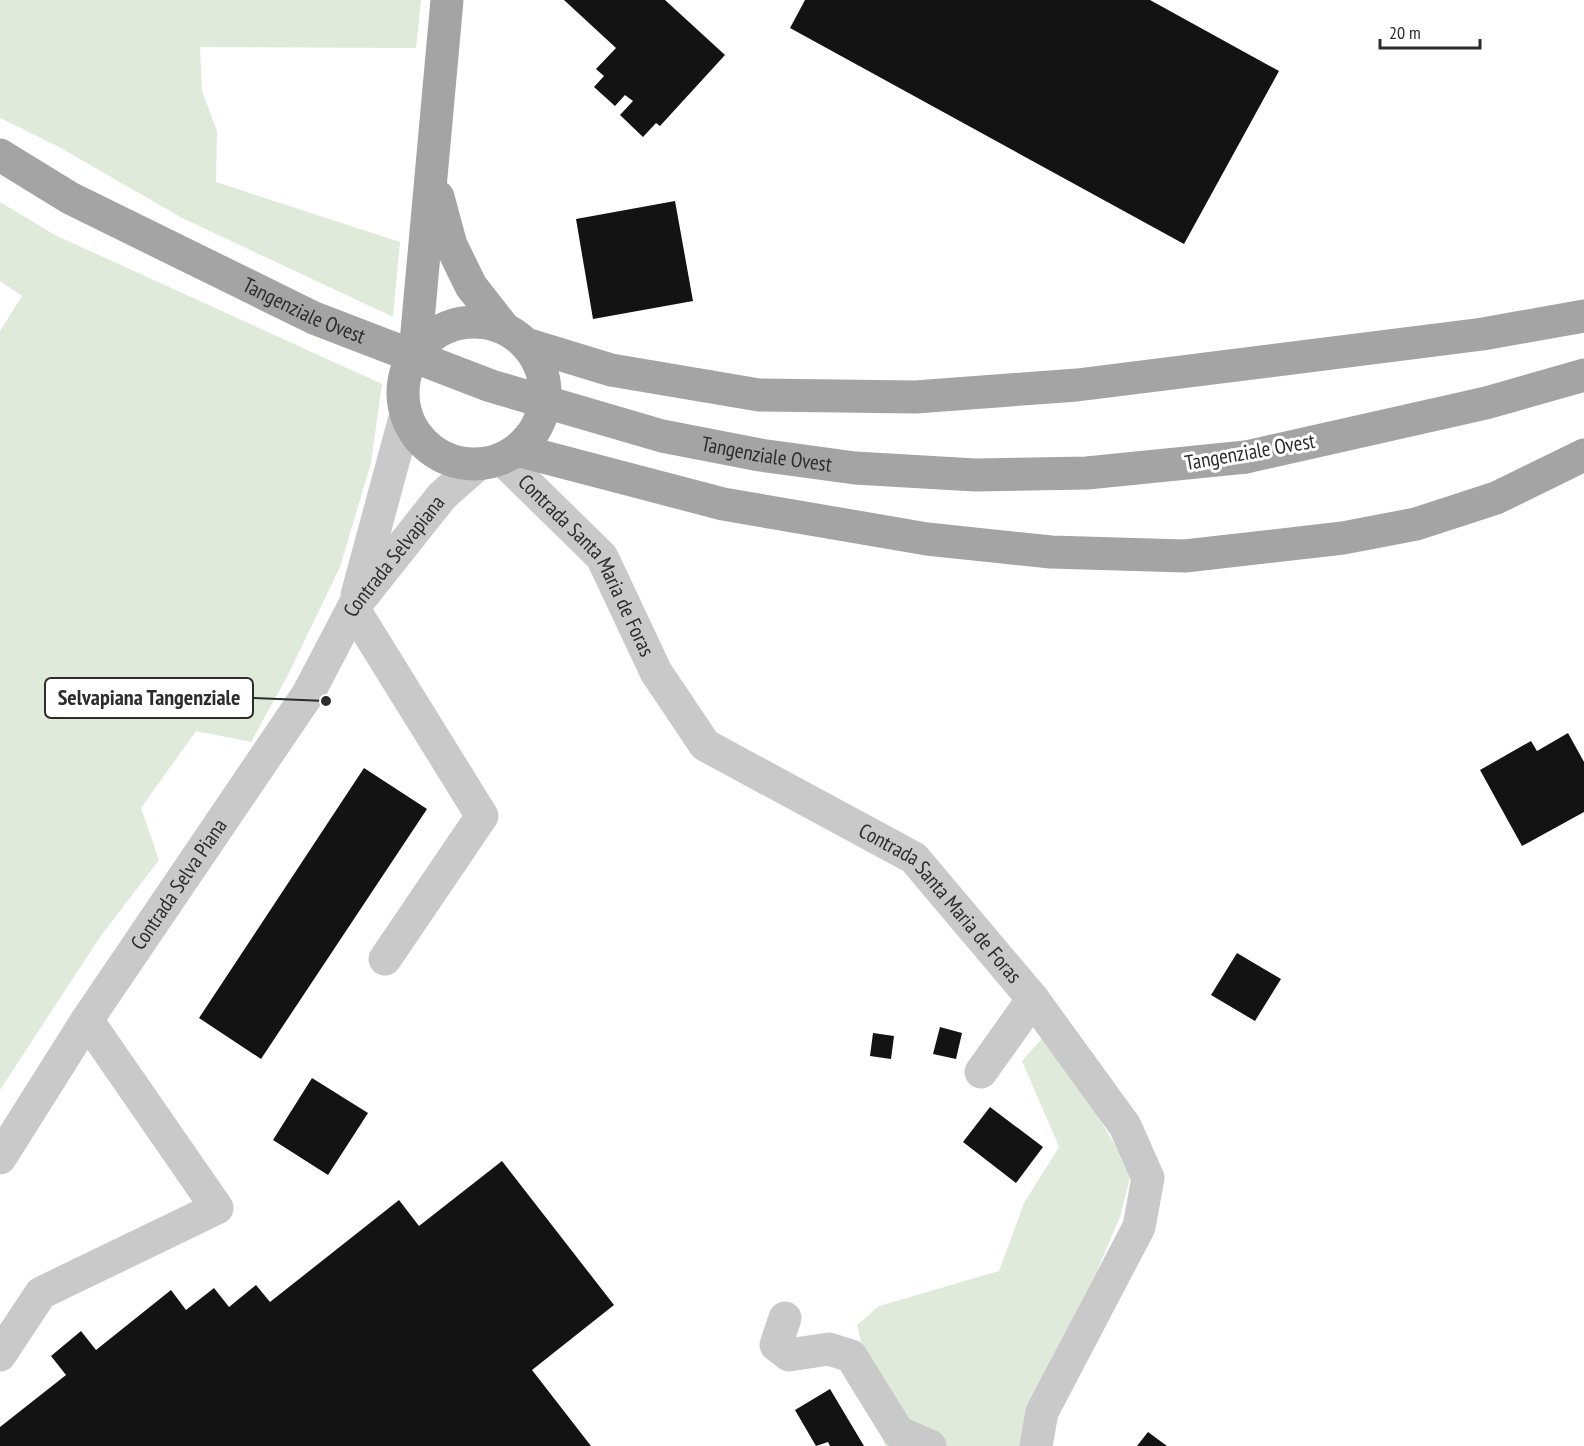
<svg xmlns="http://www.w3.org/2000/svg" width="1584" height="1446" viewBox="0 0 1584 1446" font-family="'PT Sans Narrow',sans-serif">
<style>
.green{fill:#dfeada}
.building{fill:#131313}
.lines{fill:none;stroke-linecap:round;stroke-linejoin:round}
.minor{stroke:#c9c9c9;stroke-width:33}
.major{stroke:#a4a4a4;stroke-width:33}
.major-bridge{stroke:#a4a4a4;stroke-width:33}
.labels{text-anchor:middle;stroke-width:6;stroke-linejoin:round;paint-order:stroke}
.street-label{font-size:21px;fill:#2c2c2c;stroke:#fff}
.leader{fill:none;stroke:#2c2c2c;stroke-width:2}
.callout-dot{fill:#2c2c2c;stroke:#fff;stroke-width:2}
.callout{fill:#fff;stroke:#2c2c2c;stroke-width:2}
.callout-label{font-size:22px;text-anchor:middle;font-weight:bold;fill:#2c2c2c}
</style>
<rect width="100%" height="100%" fill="#fff"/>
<path class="green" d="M0,0H421L416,48L200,47L202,91L217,131L216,182L400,242L393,317L182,218L59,147L0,118Z
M0,202L55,235L382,384L371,463L340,567L289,673L251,742L196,731L141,808L159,860L100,937L0,1090V331L22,296L0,281Z
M1044,1036L1092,1107L1115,1145L1130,1178L1120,1217L1096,1273L1031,1399L1020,1446H885L857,1325L879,1306L999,1271L1024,1203L1059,1147L1022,1061Z"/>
<path class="building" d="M564,0H665L725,55L660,126L656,123L643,137L620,115L633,101L625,95L615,106L594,87L604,76L596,69L616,48Z
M805,0H1150L1279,71L1184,244L790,28Z
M675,201L693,301L593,319L576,219Z
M1568,733L1584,762V812L1522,846L1480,770L1531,741L1537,751Z
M364,768L427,809L261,1059L199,1018Z
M1237,953L1281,979L1255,1021L1211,995Z
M940,1027L962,1033L956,1059L933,1054Z
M873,1033L894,1036L891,1059L870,1056Z
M312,1078L368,1113L328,1175L273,1140Z
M990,1107L1043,1147L1016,1183L963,1142Z
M502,1161L614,1305L532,1370L591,1446H0V1427L66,1375L51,1356L81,1331L96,1350L171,1290L186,1310L214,1288L229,1307L256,1285L270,1302L399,1200L419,1226Z
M830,1389L864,1446H830L828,1442L816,1446L795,1410Z
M1148,1432L1167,1446H1137Z"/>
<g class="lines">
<g class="minor">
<path id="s1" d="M502,459L602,557L656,672L705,745L914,858L1033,999L1125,1126L1148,1178L1139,1227L1042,1412L1036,1446"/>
<path d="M357,595L406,414"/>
<path d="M353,608L482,816L385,959"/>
<path d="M981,1072L1033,999"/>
<path id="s2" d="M0,1158L87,1020L308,694L353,608L442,496L477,465"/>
<path d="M785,1318L776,1345L789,1355L829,1349L851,1356L898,1432L930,1446"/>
<path d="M0,1355L41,1293L217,1208L87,1020"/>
</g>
<path class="major" d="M438,197L451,245L471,286L504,328
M403 393a71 71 0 1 1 142 0a71 71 0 1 1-142 0Z
M526,344L611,370L759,395L915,397L1077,385L1483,334L1584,316
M415,354L447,0
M517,450L723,504L927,539L1051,552L1185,556L1343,538L1416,524L1496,498L1584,455
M1246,457L1486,403L1584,375"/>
<path class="major-bridge" id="s3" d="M0,155L70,198L314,318L491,386L662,436L760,455L855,468L975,475L1087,473L1246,457"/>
</g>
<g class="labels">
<g class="street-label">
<text dy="7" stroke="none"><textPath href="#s3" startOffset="342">Tangenziale Ovest</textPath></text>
<text transform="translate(1250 452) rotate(-10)" y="7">Tangenziale Ovest</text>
<text dy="7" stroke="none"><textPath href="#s3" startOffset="828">Tangenziale Ovest</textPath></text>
<text dy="7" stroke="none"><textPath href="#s2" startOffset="720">Contrada Selvapiana</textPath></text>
<text dy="7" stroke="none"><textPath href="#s1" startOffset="138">Contrada Santa Maria de Foras</textPath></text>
<text dy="7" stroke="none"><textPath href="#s2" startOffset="327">Contrada Selva Piana</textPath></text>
<text dy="7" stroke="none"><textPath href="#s1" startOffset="642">Contrada Santa Maria de Foras</textPath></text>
</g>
</g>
<path class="leader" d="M326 701L253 698"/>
<circle class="callout-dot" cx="326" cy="701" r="6"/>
<rect class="callout" x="45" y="678" width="208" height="40" rx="6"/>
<g class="callout-label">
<text x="149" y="705">Selvapiana Tangenziale</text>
</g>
<path d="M1380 39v9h100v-9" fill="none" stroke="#2c2c2c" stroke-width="3"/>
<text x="1389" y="39" font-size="18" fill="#2c2c2c" stroke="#ffffff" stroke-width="4.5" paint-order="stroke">20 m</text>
</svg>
